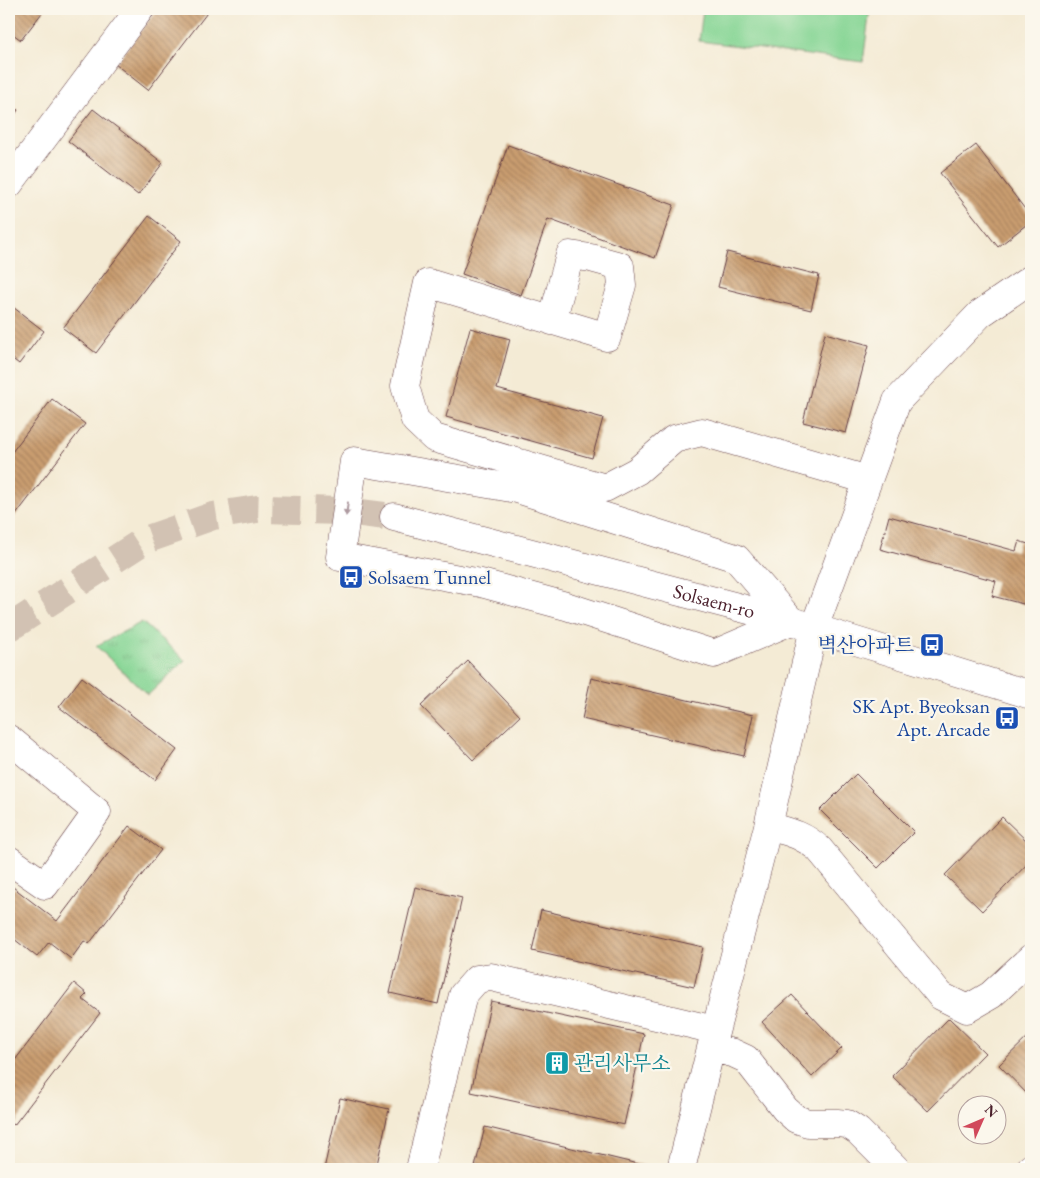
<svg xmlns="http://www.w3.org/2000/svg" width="1040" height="1178" viewBox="0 0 1040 1178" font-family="'EB Garamond','Noto Serif KR',serif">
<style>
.grass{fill:url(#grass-tufts);stroke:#687a60}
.park{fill:#86d594;stroke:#687a60}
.building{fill:url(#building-back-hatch)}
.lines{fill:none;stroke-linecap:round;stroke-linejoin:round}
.major-tunnel{stroke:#d2c2b3;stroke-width:28;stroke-dasharray:28 14;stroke-linecap:butt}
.minor-casing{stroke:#643e44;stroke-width:29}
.major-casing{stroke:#643e44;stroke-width:29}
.minor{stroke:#fff;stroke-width:28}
.major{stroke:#fff;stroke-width:28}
.oneway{fill:#ae9aa0}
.labels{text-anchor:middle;stroke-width:4.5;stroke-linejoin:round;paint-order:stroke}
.transit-label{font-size:20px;fill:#164399;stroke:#fbf7ec;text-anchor:end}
.street-label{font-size:20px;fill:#4a1f2b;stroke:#fbf7ec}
.culture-label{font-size:20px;fill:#0d838f;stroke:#fbf7ec;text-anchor:start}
</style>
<defs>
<pattern id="grass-tufts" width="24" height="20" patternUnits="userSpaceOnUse" patternTransform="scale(1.25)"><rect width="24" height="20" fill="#86d594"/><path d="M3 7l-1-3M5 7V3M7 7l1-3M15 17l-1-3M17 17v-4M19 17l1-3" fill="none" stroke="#75b680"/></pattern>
<pattern id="building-back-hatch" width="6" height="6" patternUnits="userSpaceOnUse" patternTransform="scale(1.25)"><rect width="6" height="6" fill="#c99d70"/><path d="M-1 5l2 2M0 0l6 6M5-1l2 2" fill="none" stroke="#a57f5c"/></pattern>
</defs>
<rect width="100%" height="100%" fill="#fbf7ec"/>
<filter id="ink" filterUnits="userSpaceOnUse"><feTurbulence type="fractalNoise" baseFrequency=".02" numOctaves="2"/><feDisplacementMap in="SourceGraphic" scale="10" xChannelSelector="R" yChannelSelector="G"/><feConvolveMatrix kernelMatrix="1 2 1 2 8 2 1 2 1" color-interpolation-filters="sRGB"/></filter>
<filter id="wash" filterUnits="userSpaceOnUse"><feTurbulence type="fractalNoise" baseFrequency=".0096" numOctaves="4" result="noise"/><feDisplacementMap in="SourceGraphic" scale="20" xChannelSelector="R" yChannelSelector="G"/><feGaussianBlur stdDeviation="1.12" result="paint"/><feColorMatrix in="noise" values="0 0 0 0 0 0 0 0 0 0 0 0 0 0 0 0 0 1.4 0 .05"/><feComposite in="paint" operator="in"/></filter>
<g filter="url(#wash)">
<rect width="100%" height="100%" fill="#f4ebd5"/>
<path class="grass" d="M142,622L185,660L148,695L96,646Z"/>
<path class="park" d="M703,9H870L863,62L699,41Z"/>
<g id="blocks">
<path class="building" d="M9,9H45L21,40L9,31Z
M158,9H210L148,90L115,64Z
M9,103L18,110L9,123Z
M93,109L163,163L138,195L68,141Z
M508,145L674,205L655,258L548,219L521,295L462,274Z
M976,145L1031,217V221L998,247L940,173Z
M149,216L181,241L96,353L63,328Z
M727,252L819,275L811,310L718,287Z
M9,304L44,331L19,364L9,356Z
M470,328L510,339L497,389L603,418L592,458L446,417Z
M825,333L869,345L846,433L803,422Z
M52,399L85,424L9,524V456Z
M889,516L1016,551L1019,541L1031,545V606L992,596L996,581L880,549Z
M468,661L520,716L473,760L421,706Z
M82,677L177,750L155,780L59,707Z
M591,678L753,715L744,756L582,719Z
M856,774L914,832L878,868L820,810Z
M1002,817L1031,845V860L982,911L945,875Z
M129,826L161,850L89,944L84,941L71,959L49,942L37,957L9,935V884L57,921Z
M415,887L462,898L438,1004L390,993Z
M541,910L703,947L694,987L532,951Z
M74,983L87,994L82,999L100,1013L14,1125L9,1121V1068Z
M792,995L842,1048L812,1077L762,1022Z
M491,1001L644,1034L624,1125L471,1092Z
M949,1018L985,1053L928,1111L892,1076Z
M1031,1034V1098L999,1065Z
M340,1098L389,1109L376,1169H324Z
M485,1127L646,1166L645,1169H484L475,1167Z"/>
</g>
</g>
<g filter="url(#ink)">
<use href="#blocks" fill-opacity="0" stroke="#643e44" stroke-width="1"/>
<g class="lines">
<path class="major-tunnel" d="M9,628L145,540L213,516L257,509L345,511L394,517"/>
<defs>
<path id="minor" d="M9,184L140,9
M552,321L570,255L591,258L620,266L622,285L607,337L428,283L405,386L415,420L434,438L605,488L637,471L674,439L702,432L868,480
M354,461L517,489L736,558L791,621L714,654L566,606L481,583L340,557Z
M9,739L97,812L45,885L9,860
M768,826C789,832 802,834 819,849L941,996L967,1009L991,995L1031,958
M711,1048L733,1053L746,1059L785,1109L796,1119L808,1123H837L847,1124L858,1131L896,1169
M420,1169L463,995L477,979L491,977L715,1030
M681,1169L711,1048L768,826L814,628L897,401L980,314L1031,279
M1030,1169L1031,1168"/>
<g id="major">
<path id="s1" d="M394,517L791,621L1031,695"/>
</g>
</defs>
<use href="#minor" class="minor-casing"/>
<use href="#major" class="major-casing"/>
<use href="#minor" class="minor"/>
<use href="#major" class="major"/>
</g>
<defs><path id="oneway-solid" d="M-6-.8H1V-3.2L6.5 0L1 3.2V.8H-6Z" transform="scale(1.25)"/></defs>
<use class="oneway" href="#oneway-solid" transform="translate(347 509) rotate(98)"/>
</g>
<defs>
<symbol id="bus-square" viewBox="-11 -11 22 22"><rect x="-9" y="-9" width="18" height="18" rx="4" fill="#1a4fb4" stroke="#fbf7ec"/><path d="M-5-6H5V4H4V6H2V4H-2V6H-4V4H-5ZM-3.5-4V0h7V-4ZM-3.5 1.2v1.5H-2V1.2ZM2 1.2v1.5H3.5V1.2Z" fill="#fff"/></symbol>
<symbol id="building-square" viewBox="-11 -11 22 22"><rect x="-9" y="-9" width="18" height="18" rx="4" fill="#0f9aa8" stroke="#fbf7ec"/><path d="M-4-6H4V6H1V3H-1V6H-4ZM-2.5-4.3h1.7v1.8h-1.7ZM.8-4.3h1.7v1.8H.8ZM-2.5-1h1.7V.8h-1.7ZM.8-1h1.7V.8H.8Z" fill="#fff"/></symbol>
</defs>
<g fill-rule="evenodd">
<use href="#bus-square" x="337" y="563" width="28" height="28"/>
<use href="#bus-square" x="918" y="631" width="28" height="28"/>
<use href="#bus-square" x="993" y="704" width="28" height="28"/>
<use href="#building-square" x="543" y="1049" width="28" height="28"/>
</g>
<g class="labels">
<g class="transit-label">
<text x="368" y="584" text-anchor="start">Solsaem Tunnel</text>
<text x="914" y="652">벽산아파트</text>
<text x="990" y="713">SK Apt. Byeoksan<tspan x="990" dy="23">Apt. Arcade</tspan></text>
</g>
<g class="street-label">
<text dy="7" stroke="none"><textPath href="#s1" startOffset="331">Solsaem-ro</textPath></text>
</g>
<g class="culture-label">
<text x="574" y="1070">관리사무소</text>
</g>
</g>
<rect width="1040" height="1178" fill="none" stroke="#fbf7ec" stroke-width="30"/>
<g transform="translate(982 1120) rotate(45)"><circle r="24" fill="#fbf7ec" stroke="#b4a19f"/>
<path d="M0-4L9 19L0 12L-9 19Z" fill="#d1495b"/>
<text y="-8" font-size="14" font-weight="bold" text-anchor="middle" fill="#4a1f2b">N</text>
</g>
</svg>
